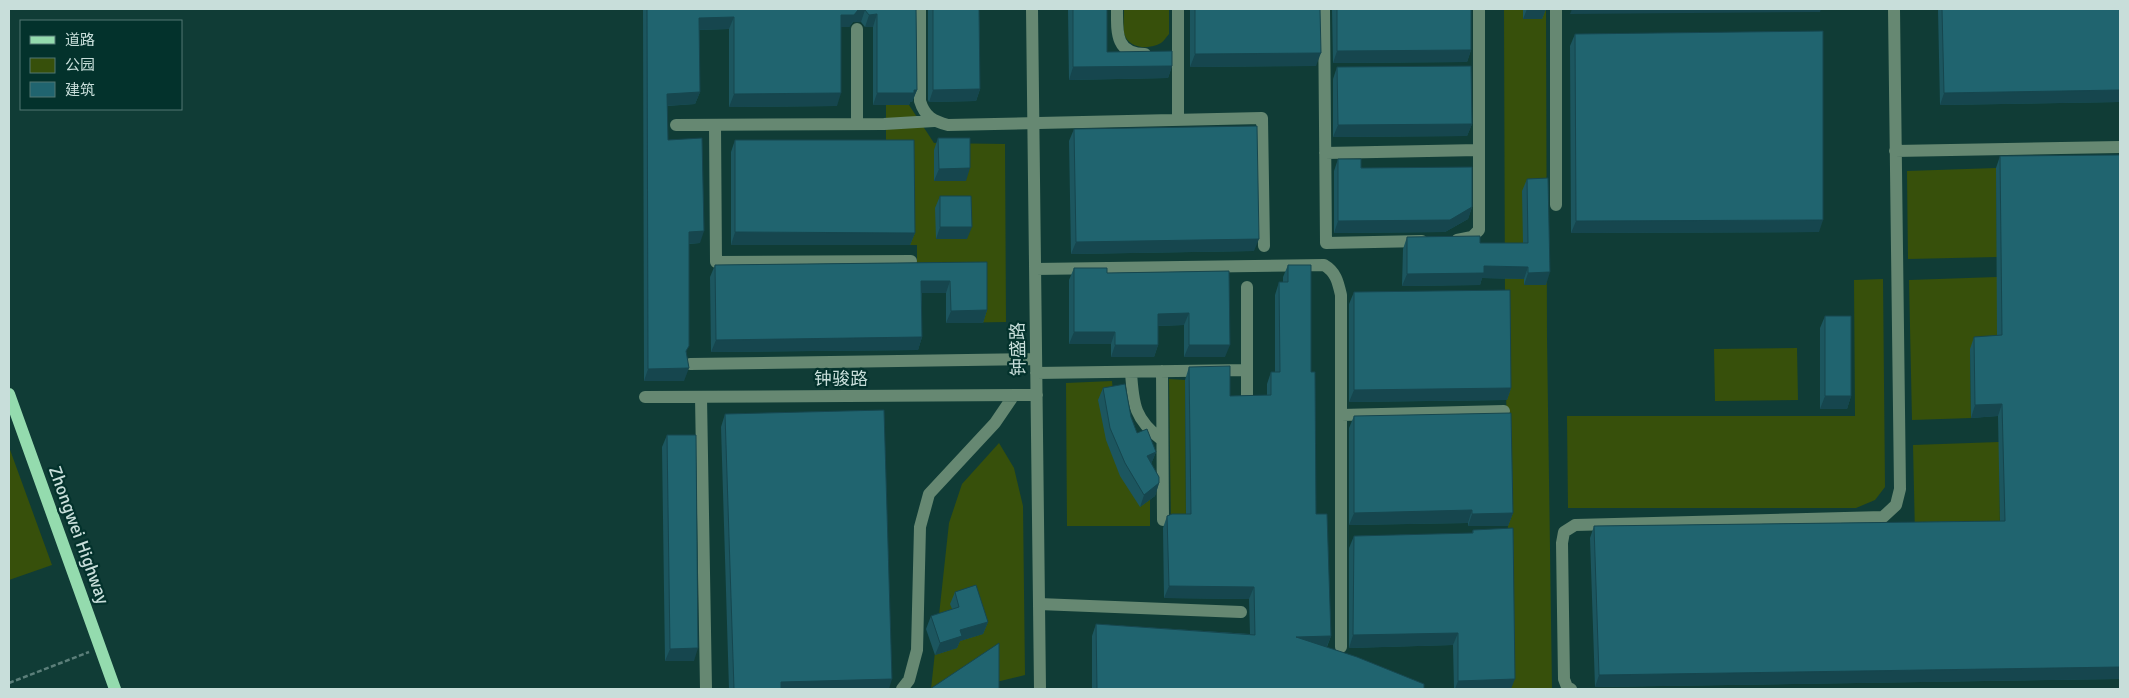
<svg xmlns="http://www.w3.org/2000/svg" width="2129" height="698" viewBox="0 0 2129 698" font-family="Signika,'Noto Sans SC',sans-serif">
<style>
.green{fill:#37500b}
.lines{fill:none;stroke-linecap:round;stroke-linejoin:round}
.path{stroke:#5c7f7a;stroke-width:2.5;stroke-dasharray:5 2.5;stroke-linecap:butt}
.minor{stroke:#668872;stroke-width:12}
.major{stroke:#94dbae;stroke-width:12}
.wall{fill:#1c565f}
.shaded-wall{fill:#16464e}
.building{fill:#20646f;stroke:#16464e}
.labels{text-anchor:middle;stroke-width:4.5;stroke-linejoin:round;paint-order:stroke}
.street-label{font-size:18px;fill:#c8deda;stroke:#03322c}
</style>
<rect width="100%" height="100%" fill="#103c36"/>
<path class="green" d="M1124,9H1169V34C1166,37 1164,41 1161,43C1149,50 1128,49 1124,33C1123,26 1124,16 1124,9Z
M1504,9H1546L1547,338L1552,689H1510L1505,302Z
M886,105H909L934,143L1005,144L1006,322L946,323V293H917V245H910L886,153Z
M1996,168L1997,257L1908,259L1907,171Z
M1997,277L1998,348L1970,349L1971,418L1912,420L1909,280Z
M1883,279L1885,487L1875,500L1856,508H1568L1567,416H1855L1854,280Z
M1797,348L1798,400L1715,401L1714,349Z
M1169,379L1185,380L1186,526H1171Z
M1112,381L1115,415L1150,495V526H1067L1066,383Z
M1999,442L2000,533L1915,535L1913,445Z
M999,443L1014,468L1023,506L1025,675L967,689H931L949,523L962,484Z
M9,447L52,565L9,580Z"/>
<g class="lines">
<path class="path" d="M9,683L89,652"/>
<path class="minor" d="M920,9V101C925,117 933,121 948,125L1262,118L1264,246
M1032,9L1040,689
M1117,9C1117,32 1115,54 1145,54
M1324,9L1326,243L1422,241
M1556,9V205
M857,29V124
M1178,119V9
M676,125L884,124L934,121
M715,126L716,262L911,261
M1895,151L2120,147
M1325,153L1479,150
M1457,240L1472,237L1479,230V9
M1035,269L1324,265C1336,272 1338,282 1341,295V647
M690,364L1036,359
M1162,371L1163,520
M1131,372C1133,405 1135,420 1162,440
M1036,373L1247,370
M645,397L1037,395
M701,397L706,689
M1247,400V287
M1341,415L1504,411
M1039,604L1241,612
M902,689L909,680L917,650L920,527L929,494L995,423L1014,395
M1571,689L1567,687L1564,679L1562,543L1564,532L1575,525L1883,517L1896,505L1900,489L1894,9"/>
<path class="major" d="M9,394L115,689"/>
</g>
<path class="wall" d="M643,9H916L917,90L912,102H910L909,105H873V27H865L861,22H853L849,27H841L837,106L729,107V29L699,30L700,92L695,104L667,106L668,140L700,243L689,244L686,352L684,381H644Z
M928,9H979L980,89L976,101L929,102L928,100Z
M1068,9H1107V52L1172,66L1168,78L1069,80Z
M1190,9H1320L1316,66L1190,67Z
M1332,9H1471V50L1467,62L1333,63Z
M1523,9H1546L1542,19H1523Z
M1938,9H2120V102L1940,105Z
M1575,34L1819,232L1571,233L1570,46Z
M1337,67L1472,124L1467,136L1333,137V79Z
M1074,129L1254,251L1071,254L1069,141Z
M938,138L966,181H934V150Z
M735,140L915,233L910,245H731V152Z
M2120,155V679L1595,687L1590,538L1594,526L2000,521L1998,416L1971,418L1970,349L1974,337L1997,336L1996,168L2000,156Z
M1338,159L1472,207L1468,219L1445,232L1334,233V171Z
M1527,179L1546,285H1524V279L1482,278L1480,285L1402,286L1403,249L1407,237L1480,243H1523L1522,191Z
M940,196L967,239H936L935,208Z
M987,262V310L983,323H946V293H922V337L918,350L711,352L710,277L715,265Z
M1288,265L1311,372L1316,514L1331,636L1327,647L1424,689H1092V636L1096,624L1250,634L1249,599L1164,598L1163,528L1167,516L1186,514L1185,380L1189,367L1230,396L1267,395V384L1271,372H1275V295L1279,282H1283V277Z
M1074,268L1107,273L1229,271L1225,357H1184V325L1158,326V345L1154,357H1111V344H1069V280Z
M1354,292L1511,388L1507,400L1349,402V304Z
M1825,316L1851,396L1847,409H1820V328Z
M1103,388L1131,417L1137,433L1156,452L1151,464L1159,483L1155,496L1140,507L1120,476L1106,440L1098,400Z
M725,414L889,689H729L721,427Z
M1354,416L1513,513L1508,526H1468V523L1349,525V428Z
M667,435L694,661H665L662,447Z
M1473,530L1511,689H1454L1453,645L1349,648V548L1354,536L1472,533Z
M955,592L988,622L983,634L960,641L957,648L935,655L926,629L931,616L952,609L950,604Z"/>
<path class="shaded-wall" d="M1527,9H1546L1542,19H1523Z
M1572,9H1821L1820,12L1570,14Z
M858,10H865L861,22H853L849,27H836L841,15Z
M877,14L873,27H865L869,15Z
M734,17L729,29L695,30L699,18Z
M1471,50L1467,62L1333,63L1337,51Z
M1321,53L1316,66L1190,67L1195,54Z
M1172,66L1168,78L1069,80L1073,67Z
M980,89L976,101L929,102L933,90Z
M917,90L912,102H910L909,105H873L877,93Z
M2120,90V102L1940,105L1944,93Z
M700,92L695,104L663,106L667,94Z
M841,93L837,106L729,107L734,94Z
M1472,124L1467,136L1333,137L1338,125Z
M970,168L966,181H934L939,169Z
M1472,207L1468,219L1445,232L1334,233L1338,221Z
M1823,220L1819,232L1571,233L1576,221Z
M940,227H972L967,239H936Z
M704,231L700,243L684,244L689,232Z
M735,232L915,233L910,245H731Z
M1259,239L1254,251L1071,254L1076,242Z
M1484,266L1528,267L1524,279L1482,278L1480,285L1402,286L1407,274Z
M1550,272L1546,285H1524L1528,273Z
M921,281H950L946,293H917Z
M987,310L983,323H946L951,311Z
M1189,313L1184,325L1154,326L1158,314Z
M1074,332H1115L1111,344H1069Z
M922,337L918,350L711,352L716,340Z
M1115,345H1158L1154,357H1111Z
M1189,345H1230L1225,357H1184Z
M689,368L684,381H644L648,369Z
M1511,388L1507,400L1349,402L1354,390Z
M1825,396H1851L1847,409H1820Z
M2002,404L1998,416L1971,418L1975,405Z
M1156,452L1151,464L1147,456Z
M1159,483L1155,496L1140,507L1144,495Z
M1472,510L1468,523L1349,525L1354,513Z
M1513,513L1508,526H1468L1472,514Z
M1169,586L1254,587L1249,599L1164,598Z
M988,622L983,634L960,641L957,648L935,655L940,643L960,630Z
M1458,633L1453,645L1349,648L1353,635Z
M1331,636L1326,648L1296,637Z
M698,648L694,661H665L670,649Z
M2120,667V679L1595,687L1599,675Z
M892,679L889,689H778L781,682Z
M1515,679L1511,689H1455L1458,681Z"/>
<path class="building" d="M647,9H916L917,90H914V93H877V14L869,15L865,10H858L854,15H841V93L734,94V17L699,18L700,92L667,94L668,140L702,138L704,231L689,232V346L686,351L689,368L648,369Z
M933,9H979L980,89L933,90Z
M1073,9H1107V52L1172,51V66L1073,67Z
M1195,9H1320L1321,53L1195,54Z
M1337,9H1471V50L1337,51Z
M1942,9H2120V90L1944,93Z
M1823,31V220L1576,221L1575,34Z
M1471,66L1472,124L1338,125L1337,67Z
M1257,126L1259,239L1076,242L1074,129Z
M938,138H970V168L939,169Z
M735,140H914L915,233L735,232Z
M2120,155V667L1599,675L1594,526L2005,521L2002,404L1975,405L1974,337L2002,335L2000,156Z
M1338,159H1361V168L1472,167V207L1450,220L1338,221Z
M1548,178L1550,272L1528,273V267L1484,266V273L1407,274V237L1480,236V243H1528L1527,179Z
M940,196H971L972,227H940Z
M987,262V310L951,311L950,281H921L922,337L716,340L715,265Z
M1288,265H1311V372H1315L1316,514H1327L1331,636L1296,637L1357,657L1424,684V689H1097L1096,624L1255,635L1254,587L1169,586L1167,516L1172,514H1191L1189,367L1230,366V396L1271,395V372H1280L1279,282H1288Z
M1074,268H1107V273L1229,271L1230,345H1189V313L1158,314V345H1115V332H1074Z
M1510,290L1511,388L1354,390V292Z
M1825,316H1851V396H1825Z
M1125,384L1131,417L1137,433L1147,429L1156,452L1147,456L1159,477V483L1144,495L1125,463L1110,428L1103,388Z
M884,410L892,679L781,682V689H734L725,414Z
M1511,413L1513,513L1472,514V510L1354,513V416Z
M667,435H696L698,648L670,649Z
M1513,528L1515,679L1458,681V633L1353,635L1354,536L1473,533V530Z
M976,585L988,622L960,630L962,636L940,643L931,616L959,607L955,592Z
M999,643V689H930Z"/>
<g class="labels">
<g class="street-label">
<text transform="translate(1018 349) rotate(-91)" y="6">钟盛路</text>
<text x="841" y="385">钟骏路</text>
<text transform="translate(79 535) rotate(70)" y="6">Zhongwei Highway</text>
</g>
</g>
<rect width="2129" height="698" fill="none" stroke="#c8deda" stroke-width="20"/>
<rect x="20" y="20" width="162" height="90" fill="#03322c" stroke="#527772"/>
<rect x="30" y="36" width="25" height="8" fill="#94dbae" stroke="#527772"/>
<text x="65" y="45" font-size="15" fill="#c8deda">道路</text>
<rect x="30" y="58" width="25" height="15" fill="#37500b" stroke="#527772"/>
<text x="65" y="70" font-size="15" fill="#c8deda">公园</text>
<rect x="30" y="82" width="25" height="15" fill="#20646f" stroke="#527772"/>
<text x="65" y="95" font-size="15" fill="#c8deda">建筑</text>
</svg>
